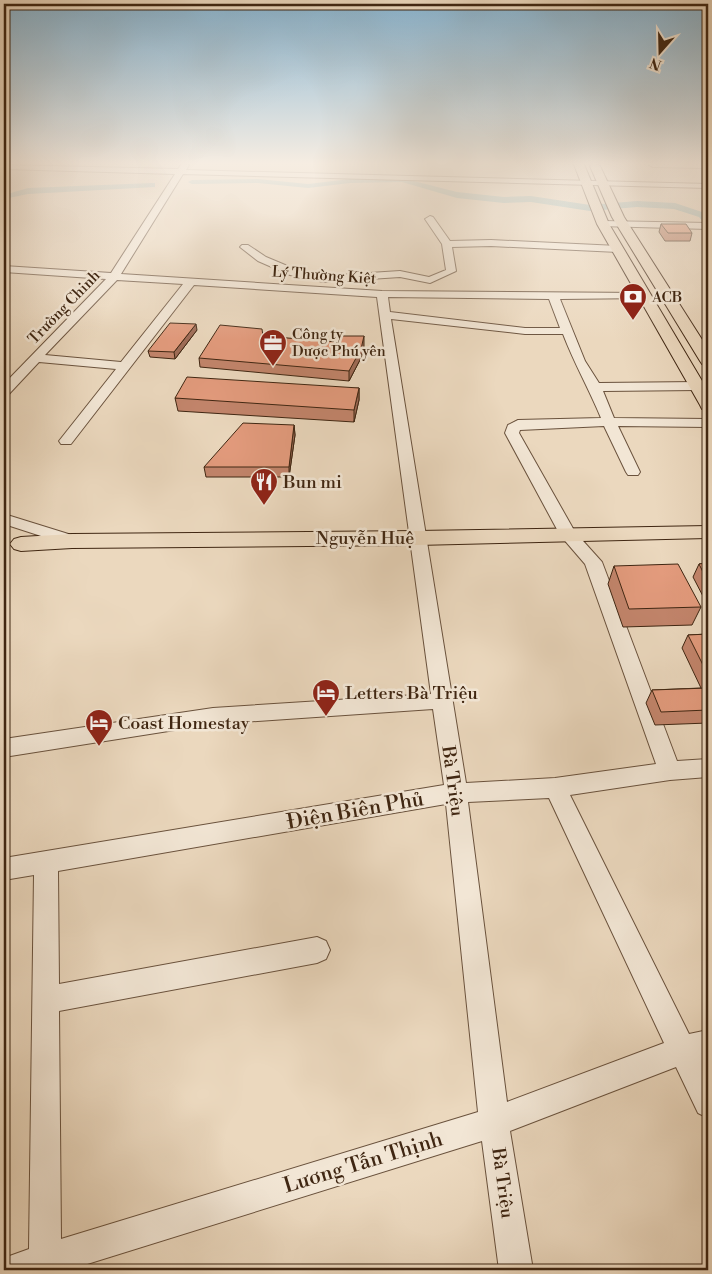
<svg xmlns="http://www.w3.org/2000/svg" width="712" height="1274" viewBox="0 0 712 1274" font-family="'Libre Bodoni',serif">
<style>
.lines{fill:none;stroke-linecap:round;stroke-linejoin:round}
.canal{fill:#99b9b7;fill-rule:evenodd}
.minor-casing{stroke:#6a523d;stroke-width:2}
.major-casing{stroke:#3f2612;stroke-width:2}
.minor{fill:#f2e6d5;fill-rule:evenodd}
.major{fill:#ebd8be;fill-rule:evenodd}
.wall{fill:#c3856c;stroke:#3f2612}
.shaded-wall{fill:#9f6c58;stroke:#3f2612}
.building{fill:#e39b7d;stroke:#3f2612}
.labels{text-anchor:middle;stroke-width:5;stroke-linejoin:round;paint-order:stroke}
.far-street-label{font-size:15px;fill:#3f2612;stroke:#f2e6d5}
.far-poi-label{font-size:15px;fill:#3f2612;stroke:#f2e6d5;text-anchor:start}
.poi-label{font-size:18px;fill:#3f2612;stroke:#f2e6d5;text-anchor:start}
.street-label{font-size:18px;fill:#3f2612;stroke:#f2e6d5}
.near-street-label{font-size:21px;fill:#3f2612;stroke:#f2e6d5}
</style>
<rect width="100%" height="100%" fill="#ebd8be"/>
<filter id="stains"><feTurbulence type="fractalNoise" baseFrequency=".004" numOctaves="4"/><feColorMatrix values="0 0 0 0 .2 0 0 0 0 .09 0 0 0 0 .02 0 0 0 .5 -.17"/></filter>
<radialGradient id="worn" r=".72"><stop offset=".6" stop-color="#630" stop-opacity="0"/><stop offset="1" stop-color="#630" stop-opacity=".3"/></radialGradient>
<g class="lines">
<path class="canal" d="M402,178L457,192L504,197L531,196L590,205L637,201L675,203L705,213L708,217V225L705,224L699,217L674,209L637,207L590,211L531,202L504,203L457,198L402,182L350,183L308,188L258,183L192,184L188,182L192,180L258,179L308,184L350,179Z
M152,183H155V187L28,194L4,199V195L28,188Z"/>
<defs>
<path id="minor" d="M182,163L189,165L186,170L708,184L707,188L183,174L121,274L382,291L644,293L648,294L649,296L648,298L560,299L585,361L599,383L698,382L704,386L698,390L603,391L614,418L708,419V427L618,426L640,472L638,475H628L626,472L604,426L520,430L519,433L575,532L602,562L677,761L708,759V777L670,780L570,795L689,1034L708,1030V1058L702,1060L708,1072V1118L698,1113L676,1067L510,1131L533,1270H499L482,1141L68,1270H4V1258L29,1249L34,875L4,880V858L444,785L433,709L213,724L4,757V739L213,708L431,694L377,297L194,285L71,444H61L59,441L116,369L39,362L9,394L4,395V384L106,279L4,272V266L111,273L175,174L4,169V165L178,169ZM117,280L183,284L121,362L45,355ZM388,297L549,299L560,328H525L390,312ZM391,319L525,334H563C574,363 589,389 601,418L518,420L508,425L505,433L560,535L585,564L656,764L555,778L466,783ZM549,798L664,1043L507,1102L468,802ZM446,804L478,1112L61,1239L59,1011L317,963L326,959L330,950L326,941L317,937L59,984L58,871Z
M650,163L702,164L706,166L702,168L653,167L649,165Z
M430,216L433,217L450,241L491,240L618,246L623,249L618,252L491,246L452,247L456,271L430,283L400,277L324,282L290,275L258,261L240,247L242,245H248L266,257L297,270L324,276L400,271L429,277L446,270L442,244L425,219Z
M603,221L708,223V229L600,226V222Z
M4,514L78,537L80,541L78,545L72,546L4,524Z"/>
<path id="major" d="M573,162H583L609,224L708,391V410L702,409L700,405L597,224Z
M595,163L600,166L624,217L708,349V366L702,364L700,361L612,217L590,166Z
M708,526V538L417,545L72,548L21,551L14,549L10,544L14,539L21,537L72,534L417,531Z"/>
</defs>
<use href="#minor" class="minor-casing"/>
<use href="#major" class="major-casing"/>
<use href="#minor" class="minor"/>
<use href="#major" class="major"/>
</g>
<path class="wall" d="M661,224L692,233L690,241H665L659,232Z
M197,330L175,359L150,357L148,351Z
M263,336L364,346L361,358L349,381L200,367L199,358Z
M359,388V400L354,422L178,411L175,398Z
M294,425L295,435L289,477H206L204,467Z
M708,563V602H706L693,577L699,564Z
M614,566L701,607L692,625L623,627L608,584Z
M708,634V723L655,725L646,703L652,690L701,688L682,648L688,635Z"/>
<path class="shaded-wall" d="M196,324L197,330L175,359L174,352Z
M364,336V346L361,358L349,381V371Z
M359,388V400L354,422V410Z
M294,425L295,435L289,477V467Z"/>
<path class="building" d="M661,224H686L692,233H668Z
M170,323L196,324L174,352L148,351Z
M220,325L262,329L263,336L337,342L336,336H364L361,349L349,371L199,358Z
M187,377L359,388L354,410L175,398Z
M243,423L294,425L289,467H204Z
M708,563V582L699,564Z
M678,564L701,607L629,609L614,566Z
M708,634V675L688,635Z
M708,688V710L661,712L652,690Z"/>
<linearGradient id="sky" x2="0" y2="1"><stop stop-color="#88b6d4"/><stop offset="0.48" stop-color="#f6ede2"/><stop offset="1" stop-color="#f6ede2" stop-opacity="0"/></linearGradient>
<rect width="712" height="340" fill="url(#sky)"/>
<defs>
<symbol id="bank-pin" viewBox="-11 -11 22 30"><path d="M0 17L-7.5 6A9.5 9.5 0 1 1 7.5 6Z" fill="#8f2418" stroke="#f2e6d5"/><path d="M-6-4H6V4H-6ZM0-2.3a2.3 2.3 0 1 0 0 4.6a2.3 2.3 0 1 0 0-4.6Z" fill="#fff"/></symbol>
<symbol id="office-pin" viewBox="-11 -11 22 30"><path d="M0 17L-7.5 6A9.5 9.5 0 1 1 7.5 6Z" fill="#8f2418" stroke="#f2e6d5"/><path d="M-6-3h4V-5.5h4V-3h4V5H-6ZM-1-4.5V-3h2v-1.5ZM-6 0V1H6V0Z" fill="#fff"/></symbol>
<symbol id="restaurant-pin" viewBox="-11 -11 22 30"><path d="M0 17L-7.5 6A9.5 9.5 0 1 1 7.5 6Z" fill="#8f2418" stroke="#f2e6d5"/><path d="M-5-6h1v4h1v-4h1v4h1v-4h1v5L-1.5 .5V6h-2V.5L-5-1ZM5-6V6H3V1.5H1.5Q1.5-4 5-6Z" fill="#fff"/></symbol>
<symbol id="hotel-pin" viewBox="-11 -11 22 30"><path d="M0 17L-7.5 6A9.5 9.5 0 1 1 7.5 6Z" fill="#8f2418" stroke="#f2e6d5"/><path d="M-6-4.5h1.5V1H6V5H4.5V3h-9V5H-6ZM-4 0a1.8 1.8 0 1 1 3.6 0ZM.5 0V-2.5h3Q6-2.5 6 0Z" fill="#fff"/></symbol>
</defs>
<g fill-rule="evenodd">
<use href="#bank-pin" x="617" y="281" width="32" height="43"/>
<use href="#office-pin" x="257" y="327" width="32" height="43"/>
<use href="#restaurant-pin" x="248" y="466" width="32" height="43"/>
<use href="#hotel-pin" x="310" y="677" width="32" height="43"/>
<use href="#hotel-pin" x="83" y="707" width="32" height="43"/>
</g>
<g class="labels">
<g class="far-street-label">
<text transform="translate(324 275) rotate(4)" y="5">Lý Thường Kiệt</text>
<text transform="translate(64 307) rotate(-46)" y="5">Trường Chinh</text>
</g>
<g class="far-poi-label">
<text x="652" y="302">ACB</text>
<text x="292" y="339">Công ty<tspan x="292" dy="17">Dược Phú yên</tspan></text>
</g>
<g class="poi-label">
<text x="283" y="488">Bun mi</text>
<text x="345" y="699">Letters Bà Triệu</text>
<text x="118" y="729">Coast Homestay</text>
</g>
<g class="street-label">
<text x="365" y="544">Nguyễn Huệ</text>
<text transform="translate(453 781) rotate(82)" y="6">Bà Triệu</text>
<text transform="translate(503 1183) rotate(82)" y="6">Bà Triệu</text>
</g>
<g class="near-street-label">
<text transform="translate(355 810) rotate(-10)" y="7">Điện Biên Phủ</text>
<text transform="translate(363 1162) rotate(-17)" y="7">Lương Tấn Thịnh</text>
</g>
</g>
<rect width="712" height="1274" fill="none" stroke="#ebd8be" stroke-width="20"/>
<rect x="5" y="5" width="702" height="1264" fill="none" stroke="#3f2612" stroke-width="2.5"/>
<rect x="10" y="10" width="692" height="1254" fill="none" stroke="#3f2612"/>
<g transform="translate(660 52) rotate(200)" stroke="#f2e6d5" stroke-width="4" paint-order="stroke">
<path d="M0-4L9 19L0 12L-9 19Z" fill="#3f2612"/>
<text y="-8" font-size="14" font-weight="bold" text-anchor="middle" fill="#3f2612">N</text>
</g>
<rect width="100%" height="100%" filter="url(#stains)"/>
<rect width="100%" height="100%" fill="url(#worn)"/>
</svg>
